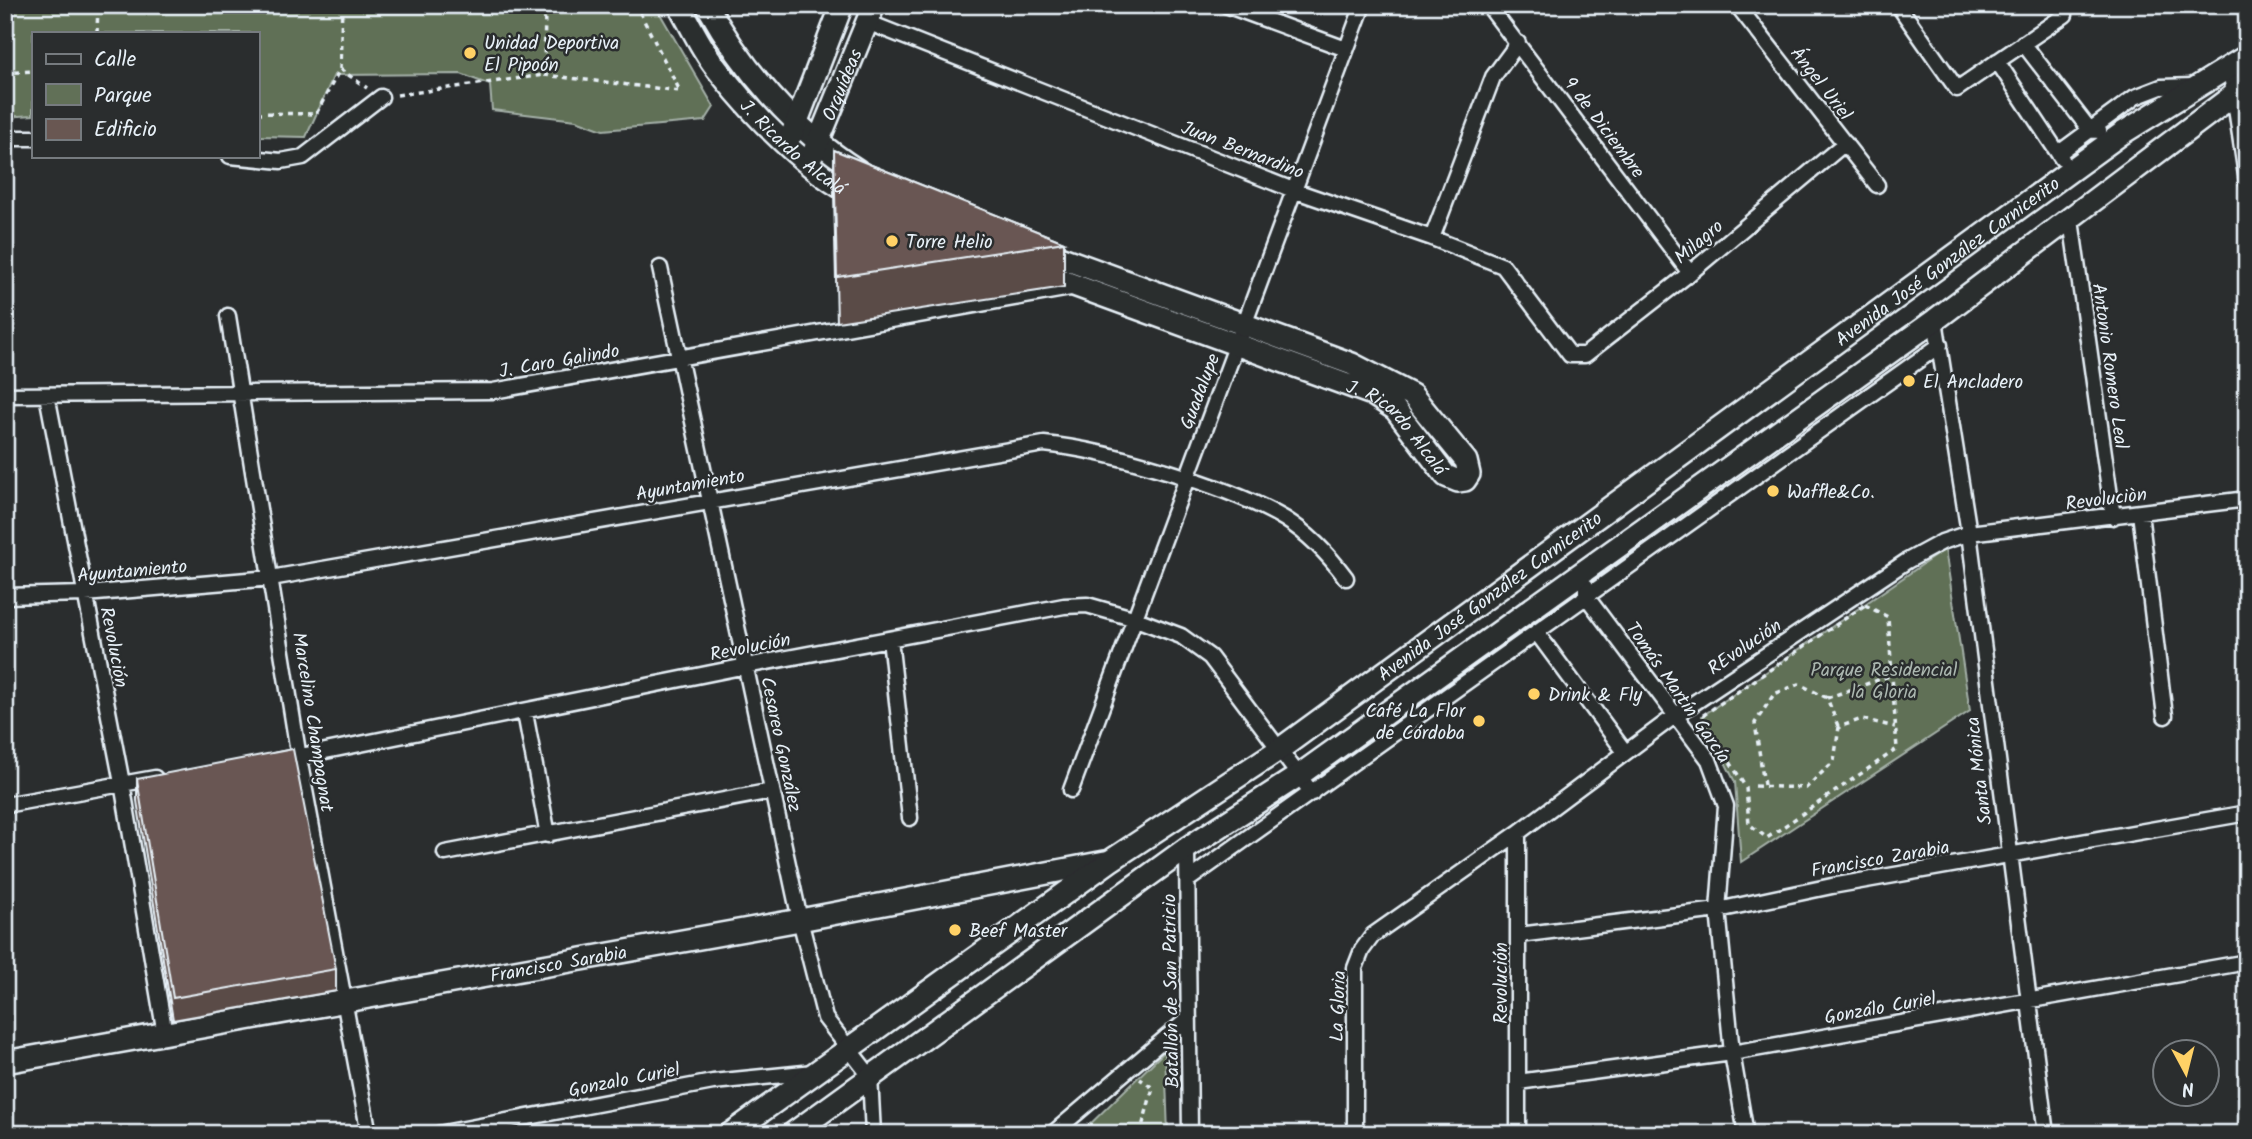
<svg xmlns="http://www.w3.org/2000/svg" width="2252" height="1139" viewBox="0 0 2252 1139" font-family="Kalam,sans-serif">
<style>
.green{fill:#617057;stroke:#a4b0a8;stroke-width:2}
.lines{fill:none;stroke-linecap:round;stroke-linejoin:round}
.street-casing{stroke:#e8f1f8;stroke-width:19}
.secondary-casing{stroke:#e8f1f8;stroke-width:26}
.path{stroke:#e8f1f8;stroke-width:3.5;stroke-dasharray:5 5;stroke-linecap:butt}
.street{stroke:#2a2d2e;stroke-width:14}
.secondary{stroke:#2a2d2e;stroke-width:21}
.wall{fill:#5a4b47;stroke:#e8f1f8;stroke-width:2}
.building{fill:#695752;stroke:#e8f1f8;stroke-width:2}
.poi-dot{fill:#ffd166;stroke:#2a2d2e;stroke-width:2.5}
.labels{text-anchor:middle;stroke-width:5;stroke-linejoin:round;paint-order:stroke}
.poi-label{font-size:19px;fill:#e8f1f8;stroke:#2a2d2e;text-anchor:start}
.street-label{font-size:19px;fill:#e8f1f8;stroke:#2a2d2e}
.park-label{font-size:19px;fill:#abb7b0;stroke:#2a2d2e}
</style>
<rect width="100%" height="100%" fill="#2a2d2e"/>
<filter id="ink" filterUnits="userSpaceOnUse"><feTurbulence type="fractalNoise" baseFrequency=".0143" numOctaves="2"/><feDisplacementMap in="SourceGraphic" scale="14" xChannelSelector="R" yChannelSelector="G"/><feConvolveMatrix kernelMatrix="1 2 1 2 8 2 1 2 1" color-interpolation-filters="sRGB"/></filter>
<g filter="url(#ink)">
<path class="green" d="M5,5H655L714,107L705,121L603,130L576,120L492,110L490,85L461,74L334,75L306,137L257,136V33H33V115L5,117Z
M1945,549L1970,711L1741,862L1735,782L1702,716Z
M1165,1051L1168,1134H1080Z"/>
<g class="lines">
<defs>
<path id="street" d="M1226,5L1346,49
M1488,5L1690,273
M1737,5L1877,185
M1898,5L1957,89L2065,15L2058,5
M867,22L1293,190L1432,238L1503,266L1570,355H1585L1690,273L1845,143
M2023,43L2090,130L2099,131
M1997,61L2062,159
M2230,68L2247,182
M5,138H33
M2059,153L2135,97L2161,87L2194,86
M230,156L281,161L303,157L381,97
M2071,220L2113,517
M1432,238L1493,77L1518,43
M660,268L800,920L825,1018L870,1076L873,1134
M228,316L299,758L369,1134
M1935,320L1969,533L2046,1134
M5,395L493,391L1076,287
M47,395L122,783L165,1034
M2140,513L2165,716
M1586,586V596L1709,760L1726,806L1718,910L1732,1053L1746,1134
M5,596L85,594L271,578L1044,444C1107,450 1230,486 1285,519C1309,534 1329,555 1346,578
M1537,633L1625,752
M890,639L910,818
M525,713L548,835
M276,761L746,666L1064,606L1087,605L1136,619L1181,636L1210,657L1312,793
M1071,790L1363,5
M5,805L155,778
M1518,833V1134
M1187,848L1190,1134
M445,853L772,791
M1188,880L1940,345
M1519,935L1718,910L1832,886L2247,813
M1518,1082L1732,1053L2247,962
M438,1134L713,1082L814,1072
M1052,1134L1189,1018
M1355,1134V968L1362,950L1373,935L1518,833L1676,715L1907,561L1942,542L1969,533L2247,499"/>
<g id="secondary">
<path id="s1" d="M679,5C692,28 704,54 721,74C754,116 810,174 857,196"/>
<path d="M707,5C743,70 794,130 857,170"/>
<path d="M792,134L842,5"/>
<path id="s2" d="M813,154L874,5"/>
<path id="s3" d="M1038,272L1372,394L1395,409L1446,476L1458,481L1465,480L1469,474L1466,461L1412,395L1352,364L1040,250"/>
<path id="s4" d="M5,1062L800,920L1105,862"/>
<path id="s5" d="M730,1134L1110,861L1280,749L2070,171L2121,134L2247,56"/>
<path d="M792,1134L1187,848L1298,776L1935,320L2247,85"/>
</g>
</defs>
<use href="#street" class="street-casing"/>
<use href="#secondary" class="secondary-casing"/>
<path class="path" d="M97,33L98,5
M340,69L367,88
M5,73L33,71
M544,75L680,91L636,5
M397,95L544,75L545,5
M257,113L316,114L340,69L342,5
M1865,605L1888,617L1897,749L1767,838L1749,824L1746,788L1702,716Z
M1838,726L1827,698L1892,675
M1764,785L1755,723L1774,694L1799,684L1827,698
M1755,786L1806,788L1834,761L1839,727L1862,719L1895,727
M1107,1134L1113,1129L1139,1132
M1140,1134L1153,1088L1140,1079"/>
<use href="#street" class="street"/>
<use href="#secondary" class="secondary"/>
</g>
<path class="wall" d="M834,150L1064,242V287L837,322L834,195Z
M137,779L336,969V991L173,1020L137,801Z"/>
<path class="building" d="M834,150L1064,242L837,277Z
M293,749L336,969L173,998L137,779Z"/>
</g>
<g class="poi-dot">
<circle cx="470" cy="53" r="7"/>
<circle cx="892" cy="241" r="7"/>
<circle cx="1909" cy="381" r="7"/>
<circle cx="1773" cy="491" r="7"/>
<circle cx="1534" cy="694" r="7"/>
<circle cx="1479" cy="721" r="7"/>
<circle cx="955" cy="930" r="7"/>
</g>
<g class="labels">
<g class="poi-label">
<text x="484" y="49">Unidad Deportiva<tspan x="484" dy="22">El Pipoón</tspan></text>
<text x="906" y="248">Torre Helio</text>
<text x="1923" y="388">El Ancladero</text>
<text x="1787" y="498">Waffle&amp;Co.</text>
<text x="1548" y="701">Drink &amp; Fly</text>
<text x="1465" y="717" text-anchor="end">Café La Flor<tspan x="1465" dy="22">de Córdoba</tspan></text>
<text x="969" y="937">Beef Master</text>
</g>
<g class="street-label">
<text transform="translate(1822 83) rotate(52)" y="7">Ángel Uriel</text>
<text dy="7" stroke="none"><textPath href="#s2" startOffset="75">Orquídeas</textPath></text>
<text transform="translate(1605 127) rotate(53)" y="7">9 de Diciembre</text>
<text dy="7" stroke="none"><textPath href="#s1" startOffset="184">J. Ricardo Alcalá</textPath></text>
<text transform="translate(1243 149) rotate(21)" y="7">Juan Bernardino</text>
<text transform="translate(1698 241) rotate(-40)" y="7">Milagro</text>
<text dy="7" stroke="none"><textPath href="#s5" startOffset="1498">Avenida José González Carnicerito</textPath></text>
<text transform="translate(559 360) rotate(-10)" y="7">J. Caro Galindo</text>
<text transform="translate(2111 366) rotate(82)" y="7">Antonio Romero Leal</text>
<text transform="translate(1199 391) rotate(-69)" y="7">Guadalupe</text>
<text dy="7" stroke="none"><textPath href="#s3" startOffset="396">J. Ricardo Alcalá</textPath></text>
<text transform="translate(690 484) rotate(-10)" y="7">Ayuntamiento</text>
<text transform="translate(2106 498) rotate(-7)" y="7">Revoluciòn</text>
<text transform="translate(132 570) rotate(-5)" y="7">Ayuntamiento</text>
<text dy="7" stroke="none"><textPath href="#s5" startOffset="931">Avenida José González Carnicerito</textPath></text>
<text transform="translate(750 646) rotate(-11)" y="7">Revolución</text>
<text transform="translate(1744 646) rotate(-34)" y="7">REvolución</text>
<text transform="translate(115 647) rotate(79)" y="7">Revolución</text>
<text transform="translate(1679 692) rotate(55)" y="7">Tomás Martín García</text>
<text transform="translate(314 722) rotate(81)" y="7">Marcelino Champagnat</text>
<text transform="translate(782 744) rotate(78)" y="7">Cesareo González</text>
<text transform="translate(1978 771) rotate(-97)" y="7">Santa Mónica</text>
<text transform="translate(1880 858) rotate(-10)" y="7">Francisco Zarabia</text>
<text dy="7" stroke="none"><textPath href="#s4" startOffset="562">Francisco Sarabia</textPath></text>
<text transform="translate(1500 983) rotate(-90)" y="7">Revolución</text>
<text transform="translate(1170 991) rotate(-91)" y="7">Batallón de San Patricio</text>
<text transform="translate(1337 1006) rotate(-88)" y="7">La Gloria</text>
<text transform="translate(1880 1007) rotate(-10)" y="7">Gonzálo Curiel</text>
<text transform="translate(624 1079) rotate(-11)" y="7">Gonzalo Curiel</text>
</g>
<g class="park-label">
<text x="1884" y="676">Parque Residencial<tspan x="1884" dy="22">la Gloria</tspan></text>
</g>
</g>
<rect width="2252" height="1139" fill="none" stroke="#2a2d2e" stroke-width="28"/>
<rect x="14" y="14" width="2224" height="1111" fill="none" stroke="#e8f1f8" stroke-width="2.5" filter="url(#ink)"/>
<rect x="32" y="32" width="228" height="126" fill="#2a2d2e" stroke="#767b7f" stroke-width="2"/>
<rect x="46" y="54" width="35" height="10" fill="#2a2d2e" stroke="#767b7f" stroke-width="2"/>
<text x="94" y="66" font-size="21" fill="#e8f1f8">Calle</text>
<rect x="46" y="84" width="35" height="21" fill="#617057" stroke="#767b7f" stroke-width="2"/>
<text x="94" y="102" font-size="21" fill="#e8f1f8">Parque</text>
<rect x="46" y="119" width="35" height="21" fill="#695752" stroke="#767b7f" stroke-width="2"/>
<text x="94" y="136" font-size="21" fill="#e8f1f8">Edificio</text>
<g transform="translate(2186 1073) rotate(173)"><circle r="33" fill="#2a2d2e" stroke="#767b7f" stroke-width="2"/>
<path d="M0-5L12 26L0 18L-12 26Z" fill="#ffd166"/>
<text y="-10" font-size="19" font-weight="bold" text-anchor="middle" fill="#e8f1f8">N</text>
</g>
</svg>
